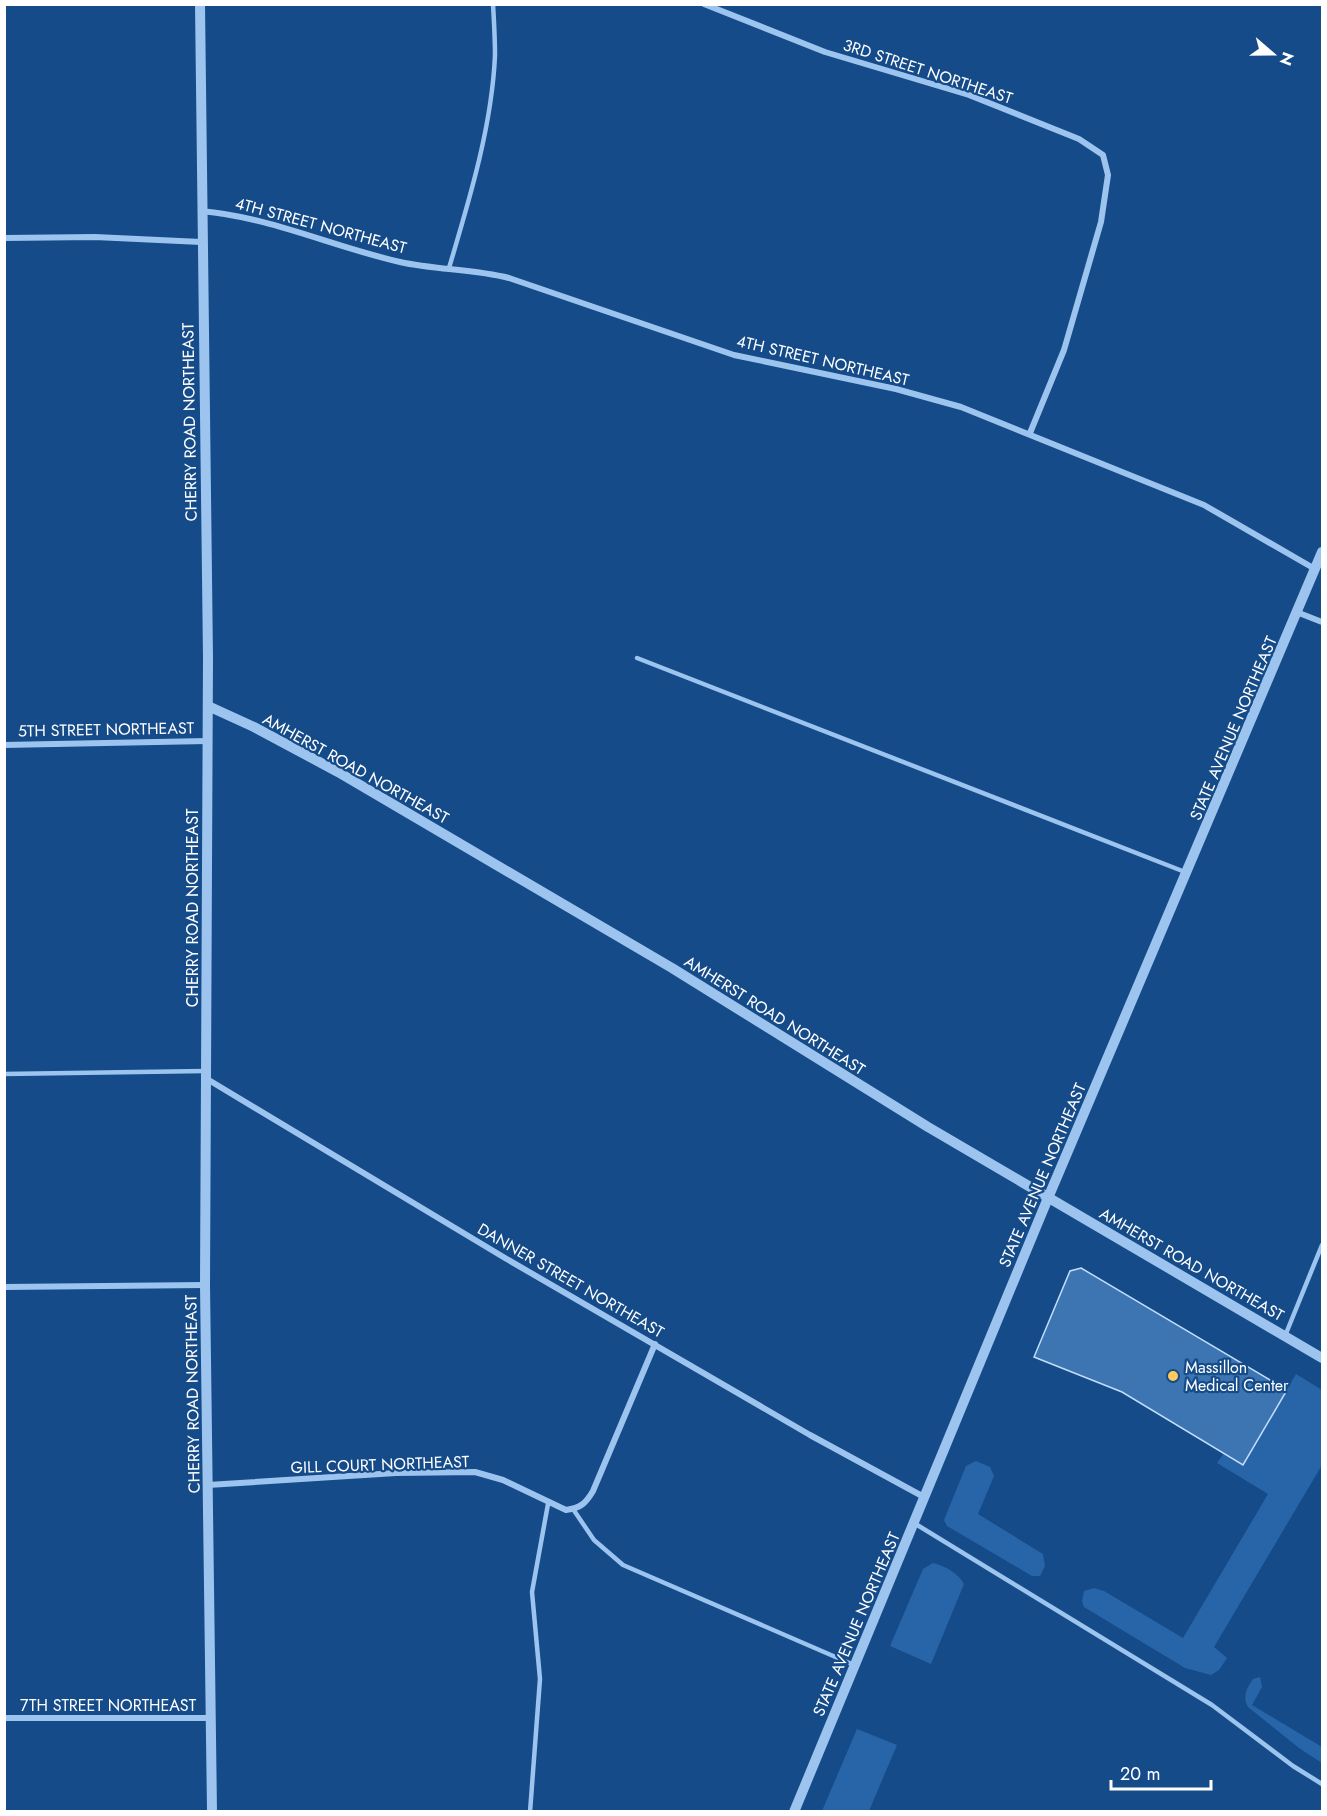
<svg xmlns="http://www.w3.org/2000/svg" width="1327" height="1816" viewBox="0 0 1327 1816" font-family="Jost,sans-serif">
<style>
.green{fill:#2865a8}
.building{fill:#3d75b2;stroke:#c2ddfb;stroke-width:1.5}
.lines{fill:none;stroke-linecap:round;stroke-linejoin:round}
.service{stroke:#9cc4ef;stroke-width:4.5}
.minor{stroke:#9cc4ef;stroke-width:6}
.tertiary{stroke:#9cc4ef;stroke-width:10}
.poi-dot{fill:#ffcb5a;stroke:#154b89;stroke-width:2}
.labels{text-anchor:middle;stroke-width:4.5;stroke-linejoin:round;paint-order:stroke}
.street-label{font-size:16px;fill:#fff;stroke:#154b89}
.poi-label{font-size:16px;fill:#fff;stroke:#154b89;text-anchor:start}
</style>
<rect width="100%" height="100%" fill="#154b89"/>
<path class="green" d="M1296,1374L1322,1390V1465L1214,1647L1227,1658L1219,1670L1211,1675L1185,1668L1084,1607L1082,1601L1084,1591L1094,1588L1104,1591L1183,1638L1268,1494L1217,1463L1224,1453L1243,1464Z
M976,1461L990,1467L994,1476L978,1514L1043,1554L1045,1566L1040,1576H1032L947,1526L944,1520L966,1466Z
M933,1563C945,1566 958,1573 964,1584L931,1664L890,1646L923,1569Z
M1260,1677L1262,1687L1252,1705L1322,1747V1763L1299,1748L1248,1707C1242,1696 1247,1688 1253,1679Z
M857,1729L897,1745L869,1811H822Z"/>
<path class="building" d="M1081,1268L1287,1390L1243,1465L1122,1392L1034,1357L1070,1271Z"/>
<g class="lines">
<path class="service" d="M449,268C469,201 492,126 495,55C495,39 494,21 493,4
M637,658L1185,872
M4,1074L205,1071
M1285,1336L1322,1245
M573,1509L594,1540L623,1565L854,1665
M914,1523L1212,1705L1293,1766L1322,1784
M530,1812L540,1679L532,1592L548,1504"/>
<path class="minor" d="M704,4L825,52L969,95L1079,139L1103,155L1108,175L1101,222L1064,350L1030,433
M201,211C270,217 333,247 400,262C436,270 473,269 509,278L734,355L896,389L961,407L1204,505L1315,569
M4,238L95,237L201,242
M1299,613L1322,622
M4,745L207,741
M207,1079L505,1258L810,1435L924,1497
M4,1287L205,1285
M208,1485L396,1473L475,1472L503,1480L566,1510C581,1508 586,1503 593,1491L655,1344
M4,1718H212"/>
<path class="tertiary" d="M200,4L208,658L205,1285L212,1812
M208,706L254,727L338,772L672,968L928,1127L1322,1358
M794,1812L1048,1198L1322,552"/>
</g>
<circle class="poi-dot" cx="1173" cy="1376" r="6"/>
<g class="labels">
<g class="street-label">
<text transform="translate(928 71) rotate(18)" y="6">3RD STREET NORTHEAST</text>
<text transform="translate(321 225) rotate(15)" y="6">4TH STREET NORTHEAST</text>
<text transform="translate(823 360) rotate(13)" y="6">4TH STREET NORTHEAST</text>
<text transform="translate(189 422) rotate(-91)" y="6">CHERRY ROAD NORTHEAST</text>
<text transform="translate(1233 728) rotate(-67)" y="6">STATE AVENUE NORTHEAST</text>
<text transform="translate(106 729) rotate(-1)" y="6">5TH STREET NORTHEAST</text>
<text transform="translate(356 768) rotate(29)" y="6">AMHERST ROAD NORTHEAST</text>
<text transform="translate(192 908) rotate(-90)" y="6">CHERRY ROAD NORTHEAST</text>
<text transform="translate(775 1015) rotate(32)" y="6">AMHERST ROAD NORTHEAST</text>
<text transform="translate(1042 1175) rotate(-67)" y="6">STATE AVENUE NORTHEAST</text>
<text transform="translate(1192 1264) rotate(30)" y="6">AMHERST ROAD NORTHEAST</text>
<text transform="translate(571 1280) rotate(30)" y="6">DANNER STREET NORTHEAST</text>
<text transform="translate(192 1394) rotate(-91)" y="6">CHERRY ROAD NORTHEAST</text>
<text transform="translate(380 1464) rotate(-2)" y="6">GILL COURT NORTHEAST</text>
<text transform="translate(856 1624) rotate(-67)" y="6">STATE AVENUE NORTHEAST</text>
<text x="108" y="1711">7TH STREET NORTHEAST</text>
</g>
<g class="poi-label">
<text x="1185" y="1373">Massillon<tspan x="1185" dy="18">Medical Center</tspan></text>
</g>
</g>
<rect width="1327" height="1816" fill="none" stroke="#ffffff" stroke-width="12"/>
<g transform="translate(1273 54) rotate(110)" stroke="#154b89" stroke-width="4.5" paint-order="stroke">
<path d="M0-4.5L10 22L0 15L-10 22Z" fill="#ffffff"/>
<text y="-9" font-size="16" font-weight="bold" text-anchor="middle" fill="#ffffff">N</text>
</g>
<path d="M1111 1780v9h100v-9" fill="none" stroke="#ffffff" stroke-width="3"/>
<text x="1120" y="1780" font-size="18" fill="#ffffff" stroke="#154b89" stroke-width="4.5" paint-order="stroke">20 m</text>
</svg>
